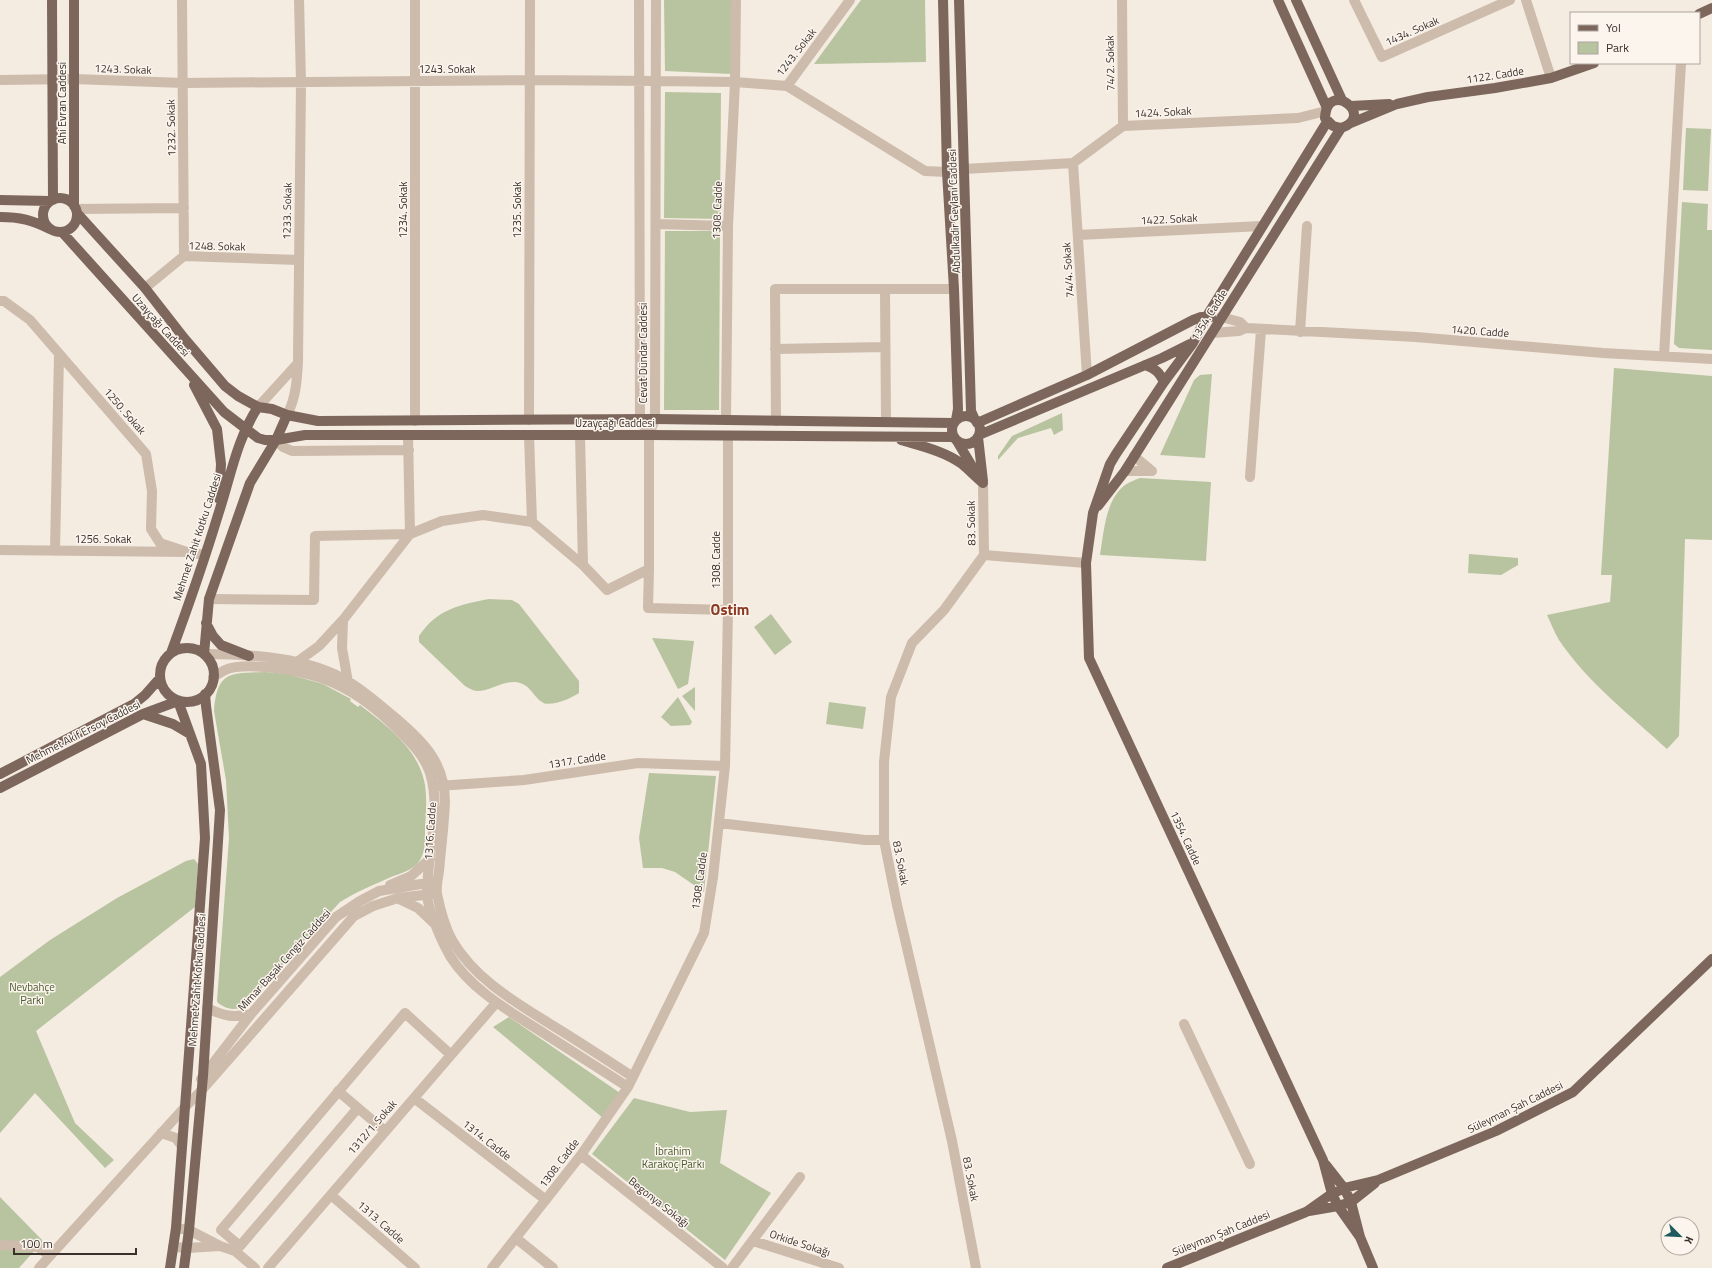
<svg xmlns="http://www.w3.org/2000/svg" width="1712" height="1268" viewBox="0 0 1712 1268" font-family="'Titillium Web',sans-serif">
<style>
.green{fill:#b8c4a0}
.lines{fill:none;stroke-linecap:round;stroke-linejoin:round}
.minor{stroke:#cdbbac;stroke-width:10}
.major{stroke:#7d675c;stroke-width:10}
.labels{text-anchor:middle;stroke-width:3;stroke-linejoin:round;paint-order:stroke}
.street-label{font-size:11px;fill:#3b302b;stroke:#fbf5ee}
.park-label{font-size:11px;fill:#4a5a2e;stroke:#fbf5ee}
.district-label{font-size:15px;font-weight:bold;fill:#8c3b22;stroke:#fbf5ee}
</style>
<rect width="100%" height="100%" fill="#f4ebe1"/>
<path class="green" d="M664,0H731V74L665,71Z
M861,0H925L926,62L814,64Z
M665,92L721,93L720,219L664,218Z
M1686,128L1711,129L1708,191L1683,190Z
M1682,202L1708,204L1707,230H1712V350L1679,348L1674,344Z
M665,231H720L719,410H664Z
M1614,368L1712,376V540L1685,539L1679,736L1667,749C1630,715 1587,682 1559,640C1554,632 1551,623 1547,615L1610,602L1612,575H1601Z
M1212,374L1205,458L1160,455L1194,380L1200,375Z
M1062,413L1063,430L1054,435L1051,428L1018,438L998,460V456L1012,436Z
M1140,478L1211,482L1206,561L1100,555C1104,533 1105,500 1125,485C1129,482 1135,480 1140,478Z
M1469,554L1518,558V565L1501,575L1468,573Z
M489,599L512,600L519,604L579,681V693C572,698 549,708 542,702C532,695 530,684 516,682C502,681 490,691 477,691C473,691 469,688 465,686L419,642V636C437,609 459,605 489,599Z
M771,614L792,642L775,655L754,627Z
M652,638L694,641L688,684L678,689Z
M265,672L288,674L323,684L351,699L350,701L358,707L360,705C387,726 419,749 425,785C427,799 426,814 425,828C425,840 426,856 416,865C409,871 399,874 391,877C373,885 356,892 340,902L246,1005C235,1011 228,1010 218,1003L217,1001L229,838L226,780L214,711C217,671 230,673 265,672Z
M695,687V711L682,696Z
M678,697L692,722L690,725L671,726L661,717Z
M829,702L866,707L863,729L826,724Z
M649,773L716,776L704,892L675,872L662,868H643L639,838Z
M194,859L198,864L195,907L36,1031L75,1123L114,1160L105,1168L35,1093L0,1133V977L50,940L117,898L186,861Z
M509,1017L620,1093L603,1118L493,1027Z
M634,1098L690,1112L727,1110L720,1163L771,1193L725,1260L592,1154Z
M0,1197L43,1241L19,1268H0Z"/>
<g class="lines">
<path class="minor" d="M182,0L184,256
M639,0L640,420L649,435
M1122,0L1123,126
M1354,0L1382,57L1510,0
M1526,0L1551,78
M0,80L74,79L183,83L529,80L656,81L735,82L787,86L925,171L947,172
M787,86L850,0
M1073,163L1087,375
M964,169L1073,163L1123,126L1298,118L1326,111
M76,209L184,208
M656,224L728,226
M1078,235L1262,226
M145,288L184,256L299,260
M885,289L886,422
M0,301H4L30,320L146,454L152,491L151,529L160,543L187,552
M1221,317L1240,322L1246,328
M1300,332L1307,226
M1212,333L1239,331L1246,328L1416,337L1603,353L1712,359
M775,349L885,347
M1664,356L1681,63
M258,407L298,363
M287,415C296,398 297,380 298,361L301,82L299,0
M529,420L530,0
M726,420L728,226L735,82L736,0
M415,421V0
M776,421L775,289H954
M529,435L532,522L583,565L607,590L649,569L648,608L728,610
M580,435L583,565
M276,440L283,447L292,451L409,450
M1134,456L1152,471
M1125,471H1152
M1250,477L1261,330
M0,550L187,552L205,555
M55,551L59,354
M984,555L1086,563
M649,569V435L655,419L656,0
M209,599L314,600L315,536L410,534L408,435
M343,620L342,648L348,682
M204,654C249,654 310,657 349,682C367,693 382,707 398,720C425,743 445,764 445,802C444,825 441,848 439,871C438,878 436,887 437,894C440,909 445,927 452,940C475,980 517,1003 555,1027C581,1043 607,1060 633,1077
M297,662L319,646L343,620L410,534L442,521L483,515L532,522
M213,677C217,675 221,672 225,670C244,662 291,669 311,675C342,683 368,701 391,723C406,738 423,752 430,773C442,812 427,853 427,893C427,909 442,942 450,956C472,991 511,1012 545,1034C573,1052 600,1069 628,1087
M438,786L524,780L638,763L725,766
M719,823L865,840H884
M390,885L411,876L430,859
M399,899L418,908L435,924
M207,1008C224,1016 232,1018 251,1014
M1184,1024L1250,1164
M201,1079L251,1014L336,917L360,901L379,891L433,882
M338,1091L385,1131
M414,1098L546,1200
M357,1109L240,1246L221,1230L405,1013L451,1055
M161,1133L176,1138L181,1145
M581,1155L723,1268
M331,1195L415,1268
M176,1228L189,1230L220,1246L235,1251L255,1268
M517,1239L553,1268
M753,1241L839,1268
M0,1245L38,1247L50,1256
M173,1247L187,1248L220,1246
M39,1268L185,1107L201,1091L354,916L373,906L398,898L432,894
M268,1268L451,1055L496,1003
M492,1268L581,1155L628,1087L704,933L713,877L725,766L728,610V436
M732,1268L800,1177
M976,1268L952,1141L897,905L884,840V762L891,697L912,643L944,610L984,555L983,483"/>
<path class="major" d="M52,0L53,200
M74,0V206
M943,0L947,172L954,289L958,409L956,420
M959,0L971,411L975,420
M1278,0L1327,108
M1296,0L1342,100
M1699,14L1712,8
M1351,106L1389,104
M1327,122L1207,316L1193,343L1164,382L1116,454L1110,464L1093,513L1086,563L1089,658L1323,1160L1332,1194L1338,1206L1360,1237
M1351,123L1397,104L1428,97L1495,88L1551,78L1594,63
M43 215a17 17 0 1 1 34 0a17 17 0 1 1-34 0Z
M0,200L50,201
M77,213L145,288L184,338L225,386L238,396L258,407L272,409L287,415L318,421L655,419L954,423
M0,217C20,217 32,220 50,229
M62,232L224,412L258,438L265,440H276L305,435H649L954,437
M1145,365C1156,369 1159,372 1164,382
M194,385L217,429L221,464L219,499
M952 430a14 14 0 1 1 28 0a14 14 0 1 1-28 0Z
M977,423L1087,375L1193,320L1201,317H1211
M979,435L1162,358L1190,344
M978,437L983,481
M901,440C921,446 944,451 962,464C969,470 976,477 983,483
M957,441L976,473
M1098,506L1125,471L1341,128C1377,116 1327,78 1325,118L1333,126L1341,128
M206,623L213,636L221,645L249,656
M160 675a27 27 0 1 1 54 0a27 27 0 1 1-54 0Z
M171,653C188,607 204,561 218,515C230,479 237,438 258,407
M204,654L209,599L250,483L276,440L287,415
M143,714L173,724L190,734
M0,774L134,704L145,695L160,678
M0,788L143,714L178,701
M1326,1165L1344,1188L1351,1202L1360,1237L1373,1268
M1309,1211L1338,1206L1351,1202L1375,1183
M170,1268L176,1228L205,838L201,764L178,701
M184,1268L189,1230L203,1076L220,810L206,706L205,694
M1167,1268L1306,1212L1330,1195L1344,1188L1378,1180L1496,1131L1573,1092L1712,959"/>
</g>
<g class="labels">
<g class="street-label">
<text transform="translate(1412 31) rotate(-24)" y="4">1434. Sokak</text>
<text transform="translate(796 52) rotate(-52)" y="4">1243. Sokak</text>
<text transform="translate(1110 63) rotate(-91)" y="4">74/2. Sokak</text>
<text transform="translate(123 69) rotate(2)" y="4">1243. Sokak</text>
<text x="447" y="73">1243. Sokak</text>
<text transform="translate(1495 75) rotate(-9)" y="4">1122. Cadde</text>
<text transform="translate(62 103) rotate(-90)" y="4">Ahi Evran Caddesi</text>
<text transform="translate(1163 112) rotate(-3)" y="4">1424. Sokak</text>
<text transform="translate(171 128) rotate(-91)" y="4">1232. Sokak</text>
<text transform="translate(403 210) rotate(-90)" y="4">1234. Sokak</text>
<text transform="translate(517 210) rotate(-90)" y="4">1235. Sokak</text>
<text transform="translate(717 210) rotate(-88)" y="4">1308. Cadde</text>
<text transform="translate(287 211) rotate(-89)" y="4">1233. Sokak</text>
<text transform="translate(954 211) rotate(-92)" y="4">Abdulkadir Geylani Caddesi</text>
<text transform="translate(1169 219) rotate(-3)" y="4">1422. Sokak</text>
<text transform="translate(217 246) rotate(1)" y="4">1248. Sokak</text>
<text transform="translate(1068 270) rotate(-94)" y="4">74/4. Sokak</text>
<text transform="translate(1209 315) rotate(-58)" y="4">1354. Cadde</text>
<text transform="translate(161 325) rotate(48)" y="4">Uzayçağı Caddesi</text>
<text transform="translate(1480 331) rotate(4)" y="4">1420. Cadde</text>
<text transform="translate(643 353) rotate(-90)" y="4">Cevat Dündar Caddesi</text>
<text transform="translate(125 411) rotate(49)" y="4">1250. Sokak</text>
<text x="615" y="427">Uzayçağı Caddesi</text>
<text transform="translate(971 523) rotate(-91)" y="4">83. Sokak</text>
<text transform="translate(197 537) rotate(-72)" y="4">Mehmet Zahit Kotku Caddesi</text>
<text x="103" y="543">1256. Sokak</text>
<text transform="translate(716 560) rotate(-90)" y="4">1308. Cadde</text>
<text transform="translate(83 732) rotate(-27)" y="4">Mehmet Akif Ersoy Caddesi</text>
<text transform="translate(577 760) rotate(-9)" y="4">1317. Cadde</text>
<text transform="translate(430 831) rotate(-86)" y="4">1316. Cadde</text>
<text transform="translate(1186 838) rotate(65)" y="4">1354. Cadde</text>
<text transform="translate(901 863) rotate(79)" y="4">83. Sokak</text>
<text transform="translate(699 881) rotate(-82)" y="4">1308. Cadde</text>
<text transform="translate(284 960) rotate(-48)" y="4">Mimar Başak Cengiz Caddesi</text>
<text transform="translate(197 980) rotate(-86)" y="4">Mehmet Zahit Kotku Caddesi</text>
<text transform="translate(1515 1107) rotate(-26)" y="4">Süleyman Şah Caddesi</text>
<text transform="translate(372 1127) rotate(-49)" y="4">1312/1. Sokak</text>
<text transform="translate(487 1140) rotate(38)" y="4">1314. Cadde</text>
<text transform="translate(559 1163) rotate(-53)" y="4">1308. Cadde</text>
<text transform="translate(971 1179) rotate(79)" y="4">83. Sokak</text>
<text transform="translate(659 1202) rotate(38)" y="4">Begonya Sokağı</text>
<text transform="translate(381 1222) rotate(41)" y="4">1313. Cadde</text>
<text transform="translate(1221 1233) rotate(-22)" y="4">Süleyman Şah Caddesi</text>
<text transform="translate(800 1243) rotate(18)" y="4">Orkide Sokağı</text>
</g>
<g class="park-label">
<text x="32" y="991">Nevbahçe<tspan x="32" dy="13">Parkı</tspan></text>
<text x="673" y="1155">İbrahim<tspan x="673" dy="13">Karakoç Parkı</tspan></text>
</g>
<g class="district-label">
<text x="730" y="615">Ostim</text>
</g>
</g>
<rect x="1570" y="12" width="130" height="52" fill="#fbf5ee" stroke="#aea6a0"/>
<rect x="1578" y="25" width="20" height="6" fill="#7d675c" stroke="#aea6a0"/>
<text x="1606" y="32" font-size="12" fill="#3b302b">Yol</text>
<rect x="1578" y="42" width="20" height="12" fill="#b8c4a0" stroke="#aea6a0"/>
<text x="1606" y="52" font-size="12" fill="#3b302b">Park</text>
<g transform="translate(1680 1236) rotate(114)"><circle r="19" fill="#fbf5ee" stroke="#aea6a0"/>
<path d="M0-3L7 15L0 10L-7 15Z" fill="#1f5a5e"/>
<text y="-6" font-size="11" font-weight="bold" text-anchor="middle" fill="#3b302b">K</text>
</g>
<path d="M14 1248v6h122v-6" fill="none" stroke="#3b302b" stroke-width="2"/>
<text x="20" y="1248" font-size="12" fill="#3b302b" stroke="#fbf5ee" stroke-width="3" paint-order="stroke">100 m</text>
</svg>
